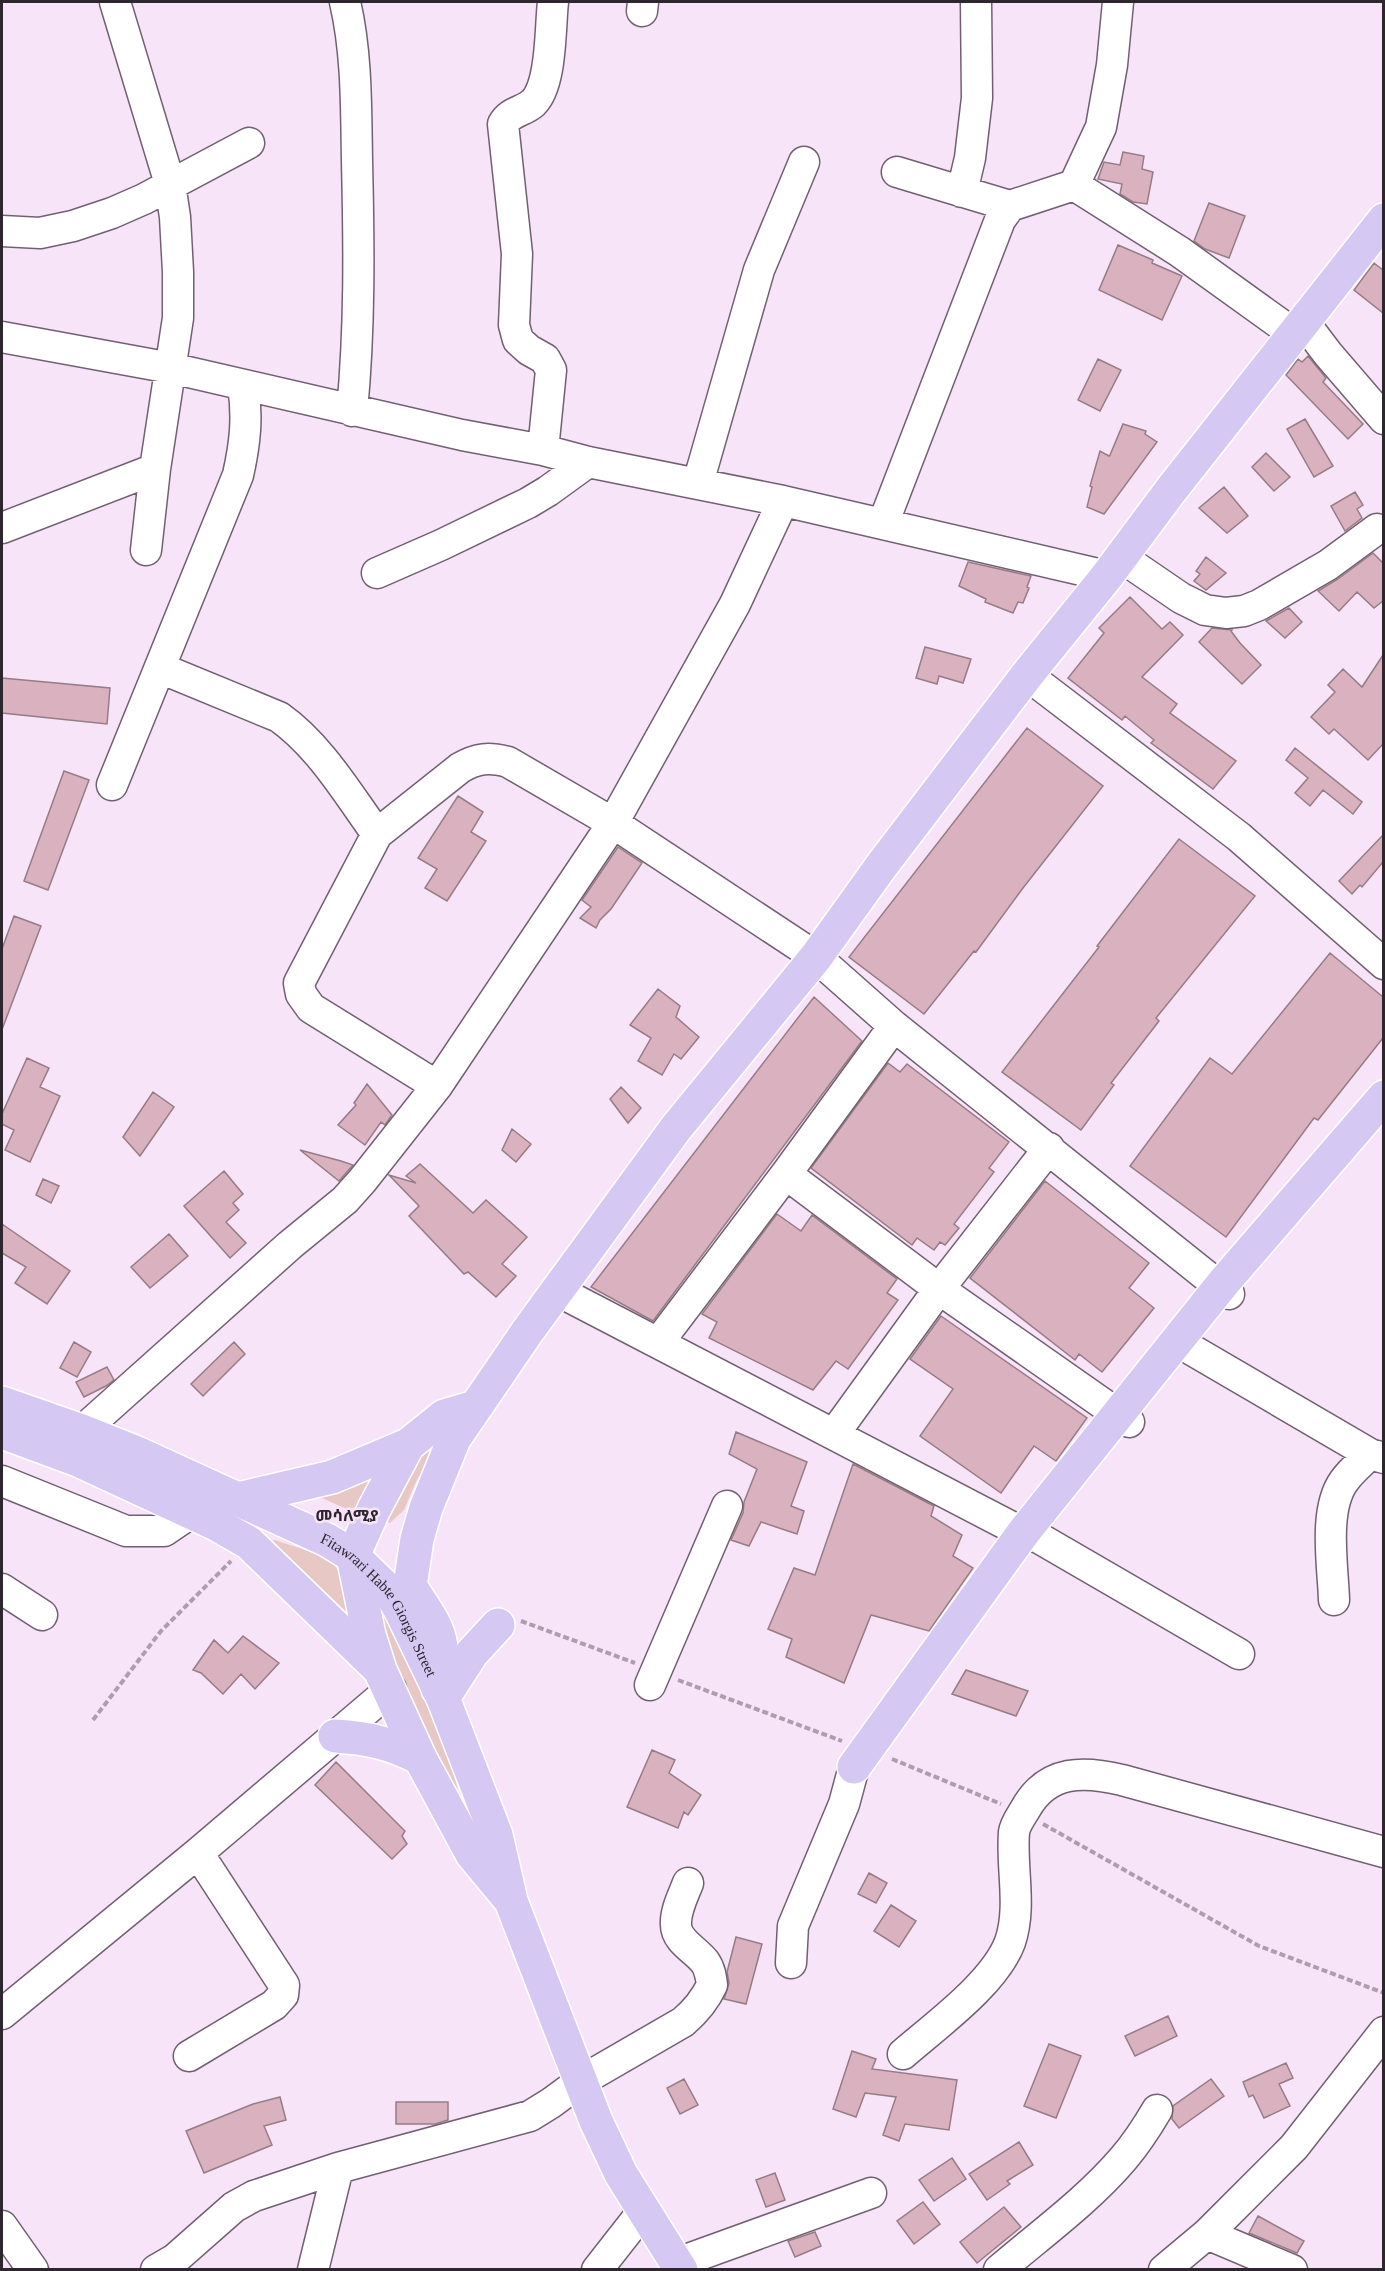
<svg xmlns="http://www.w3.org/2000/svg" width="1385" height="2271" viewBox="0 0 1385 2271" font-family="'Times New Roman','Noto Sans Ethiopic',serif">
<style>
.green{fill:#e8c8c5}
.building{fill:#d9b1bf;stroke:#967c85;stroke-width:1.5}
.lines{fill:none;stroke-linecap:round;stroke-linejoin:round}
.minor-casing{stroke:#726072;stroke-width:33}
.major-casing{stroke:#fff;stroke-width:36}
.path{stroke:#ad9ead;stroke-width:4;stroke-dasharray:6 3;stroke-linecap:butt}
.minor{stroke:#fff;stroke-width:30}
.major{stroke:#d5c9f4;stroke-width:33}
.labels{text-anchor:middle;stroke-width:5;stroke-linejoin:round;paint-order:stroke}
.street-label{font-size:15px;fill:#2e262e;stroke:#f8e4f8}
.neighbourhood-label{font-size:16px;font-weight:bold;fill:#2e262e;stroke:#f8e4f8}
</style>
<rect width="100%" height="100%" fill="#f8e4f8"/>
<path class="green" d="M436,1444L415,1484L404,1510L390,1523L381,1519L407,1451Z
M382,1464L363,1503L349,1510L299,1488Z
M275,1540C288,1545 323,1554 332,1563C347,1576 347,1608 347,1626L263,1543Z
M391,1601L451,1763L466,1822L379,1631L378,1606Z"/>
<path class="building" d="M1123,152L1144,156L1142,169L1153,172L1147,204L1133,202L1120,194L1122,184L1098,179L1104,162L1120,165Z
M1209,203L1245,216L1229,258L1205,249L1194,241Z
M1118,245L1153,260L1152,263L1182,276L1162,320L1099,290Z
M1374,263L1383,270V313L1354,290Z
M1308,356L1326,378L1323,382L1363,424L1348,439L1286,375L1298,359L1302,362Z
M1098,359L1121,370L1100,411L1078,400Z
M1305,419L1333,466L1314,477L1287,429Z
M1123,424L1146,431L1145,434L1157,442L1104,514L1087,507L1092,487L1090,486L1100,451L1109,456L1110,455Z
M1266,453L1290,477L1274,491L1252,467Z
M1224,487L1248,516L1227,533L1199,508Z
M1355,492L1363,505L1357,509L1362,518L1345,531L1331,506Z
M1373,553L1383,563V601L1374,608L1357,592L1339,611L1318,591L1338,579Z
M1206,557L1226,573L1206,590L1194,581L1200,574L1196,571Z
M968,562L1031,576L1027,587L1029,588L1023,603L1018,602L1013,613L985,602L986,599L959,586Z
M1130,597L1162,629L1170,622L1183,635L1142,677L1177,704L1170,713L1236,761L1213,789L1151,743L1154,740L1125,716L1122,720L1068,678L1104,633L1099,628Z
M1289,608L1302,622L1285,638L1266,621Z
M1212,628L1232,630L1231,631L1240,643L1261,665L1242,684L1199,642Z
M925,647L971,659L963,683L939,676L937,684L916,678Z
M1383,655V744L1368,760L1334,729L1329,734L1311,717L1335,692L1328,685L1343,669L1362,687Z
M2,678L110,688L107,724L2,713Z
M1027,728L1103,786L1023,888L976,952L974,951L924,1014L849,957Z
M1295,748L1362,802L1353,814L1323,790L1310,806L1295,793L1308,778L1286,760Z
M64,771L89,780L48,890L24,881Z
M458,796L483,812L471,832L486,841L447,901L425,888L437,869L418,858Z
M1383,835V862L1362,887L1360,885L1352,894L1339,881Z
M1179,839L1255,896L1156,1018L1159,1021L1111,1083L1114,1085L1081,1130L1002,1072L1099,947L1097,946Z
M618,847L642,863L611,909L600,920L596,928L580,918L591,907L582,900Z
M14,916L41,926L3,1027L2,1026V949Z
M1330,953L1383,997V1038L1318,1120L1314,1118L1226,1237L1130,1166L1210,1058L1232,1074Z
M658,989L680,1006L676,1017L699,1037L681,1059L674,1054L662,1075L638,1061L651,1038L630,1025Z
M814,997L862,1041L653,1321L591,1287Z
M27,1058L49,1068L40,1087L60,1096L30,1162L5,1150L14,1130L2,1124V1114Z
M888,1063L900,1072L907,1064L1009,1142L989,1168L994,1172L954,1224L959,1228L945,1245L940,1242L934,1250L917,1238L912,1245L811,1168Z
M367,1084L392,1115L385,1125L381,1122L365,1145L338,1125L356,1105L354,1103Z
M621,1087L641,1108L628,1123L610,1099Z
M153,1092L174,1107L140,1156L123,1137Z
M512,1129L531,1144L516,1162L502,1150Z
M300,1150L341,1161L353,1165L339,1181Z
M420,1164L473,1213L486,1200L527,1237L502,1264L516,1276L496,1297L468,1272L464,1274L409,1216L419,1206L389,1175L416,1183L406,1176Z
M224,1171L243,1194L233,1203L239,1210L226,1222L246,1243L230,1258L184,1206Z
M43,1179L59,1186L51,1203L36,1195Z
M1045,1181L1149,1263L1129,1288L1154,1308L1102,1372L1079,1354L1075,1360L970,1278Z
M777,1214L801,1231L812,1215L897,1279L887,1293L898,1300L848,1369L836,1361L813,1390L709,1338L717,1322L702,1314Z
M2,1224L70,1271L47,1304L15,1283L26,1267L2,1253Z
M169,1234L188,1256L150,1288L131,1267Z
M941,1316L1087,1418L1056,1461L1034,1446L1001,1493L920,1436L953,1389L910,1359Z
M74,1342L91,1352L77,1377L60,1368Z
M234,1342L245,1354L203,1396L191,1384Z
M107,1367L114,1380L106,1386L84,1397L76,1382Z
M736,1432L807,1462L791,1506L804,1511L797,1534L761,1522L749,1546L731,1540L743,1513L744,1502L757,1469L729,1454Z
M853,1464L934,1506L931,1516L962,1535L953,1556L973,1568L929,1631L871,1615L844,1683L786,1657L792,1639L768,1629L794,1568L815,1575Z
M243,1636L279,1663L255,1689L241,1674L223,1694L201,1673L193,1670L214,1640L228,1653Z
M966,1670L1028,1691L1016,1716L952,1694Z
M652,1750L675,1760L669,1773L701,1795L688,1815L684,1812L678,1828L627,1807Z
M336,1762L405,1831L402,1836L407,1844L392,1859L315,1785Z
M869,1873L887,1883L876,1903L858,1894Z
M891,1905L916,1921L899,1947L874,1931Z
M736,1937L762,1944L746,2004L724,1999L729,1983L727,1972Z
M1168,2016L1177,2036L1135,2056L1125,2036Z
M1049,2044L1081,2056L1056,2118L1024,2106Z
M852,2051L876,2059L872,2069L957,2080L949,2130L905,2124L899,2141L883,2135L896,2097L865,2093L856,2117L833,2109Z
M1286,2063L1293,2078L1279,2084L1290,2106L1264,2118L1253,2095L1249,2097L1243,2082Z
M684,2079L698,2105L680,2114L667,2088Z
M1211,2079L1224,2096L1179,2128L1172,2119L1173,2106Z
M280,2097L286,2120L264,2126L272,2145L204,2173L186,2131L253,2104Z
M396,2102H448V2120L435,2124H396Z
M1019,2142L1033,2165L1007,2181L1010,2184L987,2200L969,2174Z
M952,2158L966,2179L934,2201L919,2180Z
M775,2173L785,2200L766,2207L756,2180Z
M923,2202L940,2224L914,2244L897,2221Z
M1004,2207L1021,2227L977,2263L960,2242Z
M1258,2216L1304,2241L1297,2253L1249,2233Z
M815,2232L821,2246L795,2257L788,2241Z"/>
<g class="lines">
<defs>
<path id="minor" d="M115,2L170,184L175,217L178,272V318L155,469L146,550
M345,2C357,53 356,108 357,161C359,245 360,327 352,411
M1118,2L1112,65L1101,127L1074,185L1180,252L1294,334
M642,11L643,2
M897,172L1010,206
M962,192L970,158L977,98L976,2
M2,231L40,233L73,226L112,213L144,199L249,143
M1303,321L1328,354L1384,419
M2,337L171,368L462,435L543,450L588,462L783,501L1107,576
M543,450L551,370L545,359L529,350L518,340L514,325L517,254L503,124C510,111 523,112 533,103C552,85 550,27 553,2
M698,483L759,270L804,162
M883,524L1000,220L1010,206L1074,185
M2,528L155,469
M1121,557L1181,598L1205,610L1226,613L1244,611L1259,605L1328,565L1377,529
M377,573L441,545L528,503L548,491L588,462
M160,668L279,717C320,746 348,794 377,834
M1027,675L1239,837L1384,964
M112,785L238,475C245,444 248,417 243,386
M437,1086L311,1008L301,994L299,983L377,834L460,768C477,758 489,757 508,762L613,823L816,957L894,1026L1229,1294
M786,1174L939,1289L1129,1422
M558,1291L1023,1533L1039,1538L1239,1654
M658,1343L786,1174L894,1026
M1187,1347L1370,1454L1384,1458
M82,1431L290,1245L345,1200L362,1181L437,1086L613,823L735,604L783,501
M834,1434L939,1289L1049,1148
M2,1481L126,1531H164L192,1512
M2,1589L42,1615
M1334,1600C1333,1566 1323,1510 1344,1481C1351,1471 1361,1463 1370,1454
M650,1685L727,1506
M791,1963L793,1926L844,1804L854,1767
M2,2014L198,1853L391,1689
M903,2054C935,2026 995,1983 1010,1942C1022,1907 1011,1868 1014,1832C1015,1824 1022,1815 1026,1808C1048,1769 1085,1771 1122,1780L1384,1852
M189,2056L274,2005L283,1995L284,1985L198,1853
M2,2226L33,2270
M1207,2234L1292,2270
M677,2263L871,2193
M156,2270L175,2259L234,2207L254,2196L338,2168L530,2116L551,2103L581,2081L683,2022C696,2011 705,2000 712,1985C711,1977 710,1969 705,1962C696,1950 676,1941 676,1925C675,1911 683,1896 688,1883
M313,2270L338,2168
M597,2270L644,2210
M999,2270C1041,2234 1087,2201 1123,2159C1136,2144 1147,2127 1157,2110
M1164,2270L1207,2234L1294,2147L1384,2032"/>
<g id="major">
<path id="s1" d="M2,1403L82,1431L137,1453L327,1540L353,1556L390,1592L401,1611L443,1698L496,1835L510,1896"/>
<path d="M475,1407L444,1416L408,1445L374,1509L353,1556L369,1635L380,1670L420,1758L472,1854L511,1901L596,2121L621,2174L681,2270"/>
<path d="M2,1432L78,1460L216,1524L249,1543L377,1667"/>
<path d="M238,1499L332,1477L408,1445"/>
<path d="M438,1689C448,1636 437,1628 410,1586L417,1539L426,1508L454,1439L527,1332L676,1128L816,957L882,865L1027,675L1107,576L1171,490L1384,220"/>
<path d="M443,1698L472,1653L498,1625"/>
<path d="M335,1736C369,1738 389,1743 420,1758"/>
<path d="M854,1767L1023,1533L1224,1282L1384,1097"/>
</g>
</defs>
<use href="#minor" class="minor-casing"/>
<use href="#major" class="major-casing"/>
<path class="path" d="M521,1621L635,1663
M678,1680L842,1741
M93,1720L161,1631L231,1561
M892,1759L1001,1804
M1043,1824L1259,1946L1384,1993"/>
<use href="#minor" class="minor"/>
<use href="#major" class="major"/>
</g>
<g class="labels">
<g class="street-label">
<text dy="5" stroke="none"><textPath href="#s1" startOffset="438">Fitawrari Habte Giorgis Street</textPath></text>
</g>
<g class="neighbourhood-label">
<text x="347" y="1521">መሳለሚያ</text>
</g>
</g>
<rect width="1385" height="2271" fill="none" stroke="#2e262e" stroke-width="6"/>
</svg>
